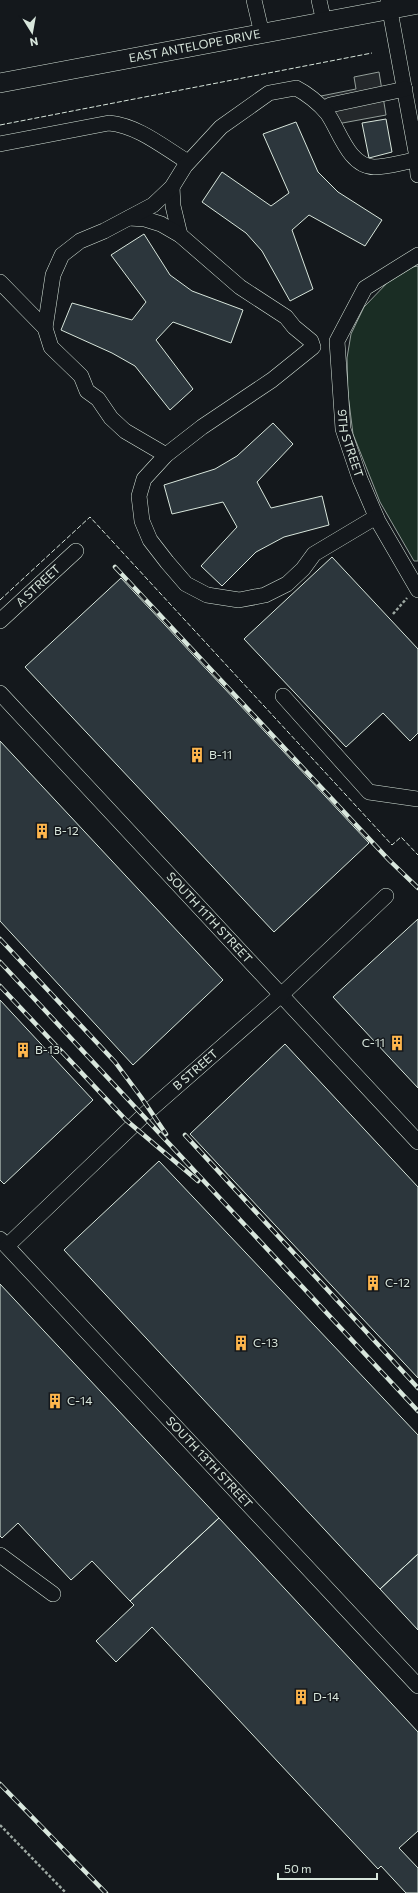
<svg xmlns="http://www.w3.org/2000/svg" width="418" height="1893" viewBox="0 0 418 1893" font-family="Commissioner,sans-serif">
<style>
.green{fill:#1a2d24;stroke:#939e99}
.parking{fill:#24282b;stroke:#939e99}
.building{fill:#2c363c;stroke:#d8e6dc}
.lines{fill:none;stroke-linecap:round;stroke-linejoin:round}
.minor-casing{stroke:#d8e6dc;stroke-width:16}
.major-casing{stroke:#d8e6dc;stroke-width:20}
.path{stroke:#9da8a2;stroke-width:2.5;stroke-dasharray:3 2;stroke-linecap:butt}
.minor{stroke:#14181c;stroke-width:15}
.major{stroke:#14181c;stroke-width:19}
.rail-casing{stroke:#d8e6dc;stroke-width:4.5}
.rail{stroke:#14181c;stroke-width:3;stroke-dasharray:9;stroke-linecap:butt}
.fence{stroke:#d8e6dc;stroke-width:1;stroke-dasharray:5 2;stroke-linecap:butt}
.labels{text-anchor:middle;stroke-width:3;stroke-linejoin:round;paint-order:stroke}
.street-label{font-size:12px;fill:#d8e6dc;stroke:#14181c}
.poi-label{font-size:12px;fill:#d8e6dc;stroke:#14181c;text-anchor:start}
</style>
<rect width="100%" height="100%" fill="#14181c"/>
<path class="green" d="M418,266V561H414L380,502L353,434L348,394L347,358L351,334L364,307L389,281L412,267Z"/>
<path class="parking" d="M379,72L386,115L337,124L316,97L356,89L354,77Z"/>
<path class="building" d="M386,119L392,152L369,158L362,123Z
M296,122L318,172L338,192L382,220L365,246L309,215L292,230L313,289L290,301L262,251L246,233L202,202L222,172L271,206L289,193L263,134Z
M144,234L170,275L192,291L243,310L231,343L173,322L156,340L193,389L170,410L135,366L112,353L61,330L72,303L132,320L146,302L111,255Z
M273,423L293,444L257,482L271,508L322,496L329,525L284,537L256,552L222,586L201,566L237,527L223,502L172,514L164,485L215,469L237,456Z
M332,557L418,649V733L410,741L383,713L346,747L244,639Z
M121,578L369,843L274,932L25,667Z
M0,741L223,980L133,1065L0,921Z
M418,919V1088L333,997Z
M0,1000L93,1100L4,1184L0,1180Z
M285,1044L418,1187V1378L190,1134Z
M159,1161L418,1435V1554L380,1589L64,1250Z
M0,1284L219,1518L130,1601L92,1561L71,1580L18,1523L2,1538L0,1536Z
M219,1518L418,1732V1831L399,1848L418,1868V1893H406L381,1866L378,1869L152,1627L116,1662L96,1641L134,1605L130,1601Z
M418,1554V1630L380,1589Z"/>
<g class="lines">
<defs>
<g id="minor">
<path d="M254,0L262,34"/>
<path d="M319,0L324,22"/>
<path d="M388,0L416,152L418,175"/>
<path d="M330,105L405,89"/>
<path d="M0,144L109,123C139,126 163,147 188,162"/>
<path d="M172,187L173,206L180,235"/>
<path d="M129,218L145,219L161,224L180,235L240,287L286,317L294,327L311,341L313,347L272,380L202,427L166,455"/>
<path id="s1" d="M418,255L365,288L337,341L343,429L360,479L378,521L418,590"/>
<path d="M0,282L45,328L51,347L81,376L87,391L98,399L111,418L125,431L166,455L144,479L139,496L142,521L150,540L167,562L186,584L207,595L239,600L265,595L287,584L303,569L314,554L376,517"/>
<path d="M45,328L53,275L62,255L80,241L104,231L153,205L172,187L185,166L221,127L269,93L296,88C306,93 319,103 327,113C339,129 348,166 374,167C387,167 403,162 416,160"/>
<path id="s2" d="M0,621L76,551"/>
<path id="s3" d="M0,693L418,1142"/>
<path d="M283,696L369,792L418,799"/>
<path id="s4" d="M0,1239L418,1686"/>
<path id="s5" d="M7,1246L143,1116L280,996L386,896"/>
<path d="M0,1555L53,1594"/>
</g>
<g id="major">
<path id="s6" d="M0,83L418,4"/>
</g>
</defs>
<use href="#minor" class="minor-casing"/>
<use href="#major" class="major-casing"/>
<path class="path" d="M393,614L407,598
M0,1825L66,1893"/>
<use href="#minor" class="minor"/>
<use href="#major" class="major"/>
<defs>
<path id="rail" d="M115,567L389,860L418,888
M0,939L115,1062L141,1097L166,1134
M0,962L418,1411
M0,986L126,1120L198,1181
M185,1135L418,1388
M0,1784L106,1893"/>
</defs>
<use href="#rail" class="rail-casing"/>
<use href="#rail" class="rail"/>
<path class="fence" d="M0,125L372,53
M0,600L90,517L392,845L401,837L418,855"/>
</g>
<defs>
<symbol id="building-bare" viewBox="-9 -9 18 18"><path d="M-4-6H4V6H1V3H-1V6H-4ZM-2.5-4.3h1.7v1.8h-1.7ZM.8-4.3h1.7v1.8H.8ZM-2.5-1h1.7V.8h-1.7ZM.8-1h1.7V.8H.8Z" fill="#ffb74d" stroke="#14181c" stroke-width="2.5" paint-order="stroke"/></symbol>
</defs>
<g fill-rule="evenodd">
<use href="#building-bare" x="186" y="744" width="22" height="22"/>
<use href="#building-bare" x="31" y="820" width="22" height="22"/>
<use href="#building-bare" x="386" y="1032" width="22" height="22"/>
<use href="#building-bare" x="12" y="1039" width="22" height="22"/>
<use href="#building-bare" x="362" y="1272" width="22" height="22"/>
<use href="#building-bare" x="230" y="1332" width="22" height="22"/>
<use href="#building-bare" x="44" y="1390" width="22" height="22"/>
<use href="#building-bare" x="290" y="1686" width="22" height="22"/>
</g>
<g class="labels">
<g class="street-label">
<text dy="4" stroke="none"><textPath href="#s6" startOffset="198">EAST ANTELOPE DRIVE</textPath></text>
<text dy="4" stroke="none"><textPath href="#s1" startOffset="226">9TH STREET</textPath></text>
<text dy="4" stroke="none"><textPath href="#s2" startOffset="52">A STREET</textPath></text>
<text dy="4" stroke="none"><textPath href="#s3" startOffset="307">SOUTH 11TH STREET</textPath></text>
<text dy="4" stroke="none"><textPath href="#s5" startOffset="258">B STREET</textPath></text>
<text dy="4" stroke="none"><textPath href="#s4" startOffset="306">SOUTH 13TH STREET</textPath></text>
</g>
<g class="poi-label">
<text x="209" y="759">B-11</text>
<text x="54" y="835">B-12</text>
<text x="385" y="1047" text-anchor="end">C-11</text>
<text x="35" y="1054">B-13</text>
<text x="385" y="1287">C-12</text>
<text x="253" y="1347">C-13</text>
<text x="67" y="1405">C-14</text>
<text x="313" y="1701">D-14</text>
</g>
</g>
<g transform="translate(32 32) rotate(169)" stroke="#14181c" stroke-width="3" paint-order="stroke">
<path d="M0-3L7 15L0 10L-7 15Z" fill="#d8e6dc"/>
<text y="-6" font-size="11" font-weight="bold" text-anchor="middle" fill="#d8e6dc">N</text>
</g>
<path d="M278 1873v6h99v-6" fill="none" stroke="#d8e6dc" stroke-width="2"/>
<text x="284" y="1873" font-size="12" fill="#d8e6dc" stroke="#14181c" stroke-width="3" paint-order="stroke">50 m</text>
</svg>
